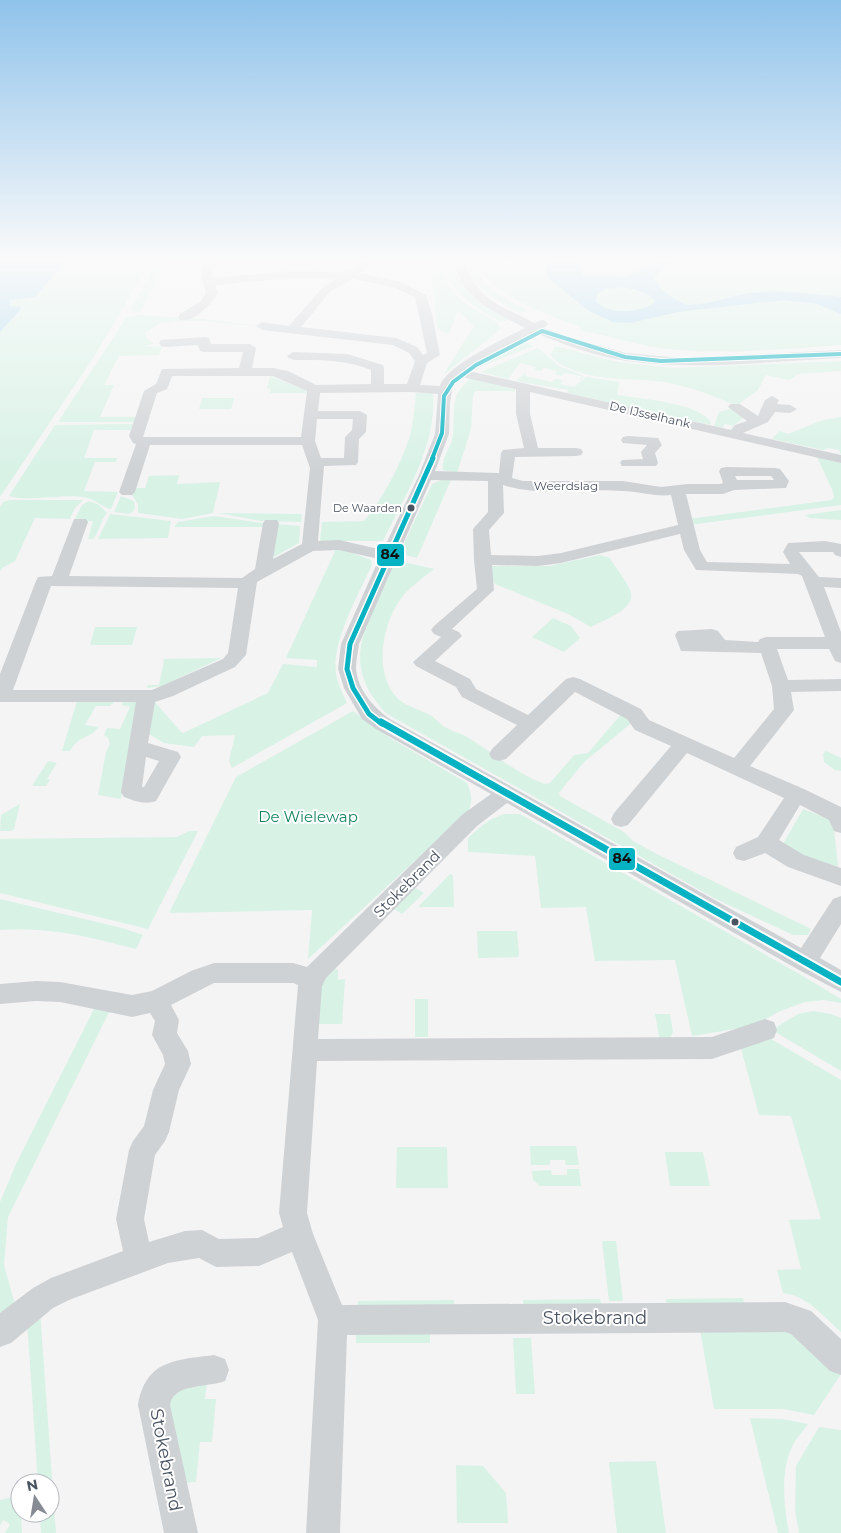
<svg xmlns="http://www.w3.org/2000/svg" width="841" height="1533" viewBox="0 0 841 1533" font-family="Montserrat,sans-serif">
<style>
.green{fill:#d8f2e6}
.water{fill:#addaf0;fill-rule:evenodd}
.lines{fill:none;stroke-linecap:round;stroke-linejoin:round}
.minor{fill:#cfd2d5;fill-rule:evenodd}
.bus-1-far2-casing{stroke:#fff;stroke-width:6}
.bus-1-far1-casing{stroke:#fff;stroke-width:8}
.bus-1-casing{stroke:#fff;stroke-width:11}
.bus-1-far2{stroke:#07b3c2;stroke-width:4}
.bus-1-far1{stroke:#07b3c2;stroke-width:5}
.bus-1{stroke:#07b3c2;stroke-width:7}
.bus-dot{fill:#4a5361;stroke:#fff;stroke-width:2}
.labels{text-anchor:middle;stroke-width:4;stroke-linejoin:round;paint-order:stroke}
.far-bus-label{font-size:11px;fill:#4a5361;stroke:#fff;text-anchor:end}
.far-street-label{font-size:12px;fill:#4a5361;stroke:#fff}
.park-label{font-size:15px;fill:#17855b;stroke:#fff}
.street-label{font-size:15px;fill:#4a5361;stroke:#fff}
.near-street-label{font-size:18px;fill:#4a5361;stroke:#fff}
.line-badge{stroke:#fff;stroke-width:2}
.pale-badge-label{font-size:14px;text-anchor:middle;font-weight:bold;fill:#111}
</style>
<rect width="100%" height="100%" fill="#f4f4f4"/>
<path class="green" d="M45,258H153L95,355L0,497V312Z
M159,258H168L140,313L132,311L131,309Z
M430,258H440C439,282 460,301 480,312C487,317 498,320 501,329L443,375L474,326L458,311L449,333H444L437,327Z
M445,258H452C456,290 485,305 511,319L501,322C477,310 443,289 445,258Z
M463,258H471C478,283 504,300 528,310L521,313C498,303 467,285 463,258Z
M476,258H841V345C785,349 724,355 668,349C638,346 611,336 582,331L579,326C547,315 485,295 476,258Z
M138,315L203,319L268,327L204,321H185L160,323L145,333L146,337L154,344L144,346L162,347L159,355L119,356L104,385H114L100,417H136L135,422H58L126,318Z
M524,342L534,346L477,368Z
M555,346L618,362L674,368L841,361V371L798,374L790,380L766,375L758,390L736,406C713,395 689,386 664,382C627,377 583,383 552,358L551,354Z
M538,348L559,366L584,376L581,380H579L582,376L565,373L562,376L555,374L557,371L544,368L541,371L534,370L537,367L520,363L508,379L481,372Z
M526,372L525,376L552,382L555,379L562,380L560,384L574,387L586,377L619,382L617,395C639,399 700,402 711,423L710,425L567,393L568,390L516,381Z
M270,376L305,390L306,393H270L271,389L267,388Z
M470,378L515,388V391H475L473,396L471,429L457,473L443,470C441,460 449,450 452,440C455,426 452,410 456,397C459,389 465,384 470,378Z
M416,393H433C437,446 405,495 383,541H320L322,522L364,521C383,498 399,468 409,439C414,424 414,408 416,393Z
M202,398H234L231,409H199Z
M733,408L746,416L733,426L725,424L722,428L714,426L719,412Z
M841,417V455L839,450L828,448L823,450L772,439L780,431L788,434L823,420Z
M133,424L131,430H94L84,458H117L116,462H95L84,491L118,492L111,509C104,509 95,498 83,497C64,494 24,502 9,496L55,425Z
M817,457L841,463V505L689,525L688,519L832,500L834,497L832,489Z
M179,475L177,484L220,482L213,513L182,519L138,513V505L131,493L133,488H145L149,476Z
M441,480H451L417,558L401,554L400,552L432,484Z
M121,496L134,501L135,507L133,512L128,514L114,512Z
M11,500H83L75,508L70,519L35,518L15,561L2,568L0,572V507L3,502Z
M89,501L99,505L107,513C100,521 100,531 93,539H88L93,521H86V519H75L82,505Z
M841,510V520L810,518L805,515Z
M218,513L302,514L301,522L261,521Z
M110,514L171,521L168,538L98,539Z
M214,516L267,524L266,527H174L178,522Z
M275,524L300,526L299,543L270,559Z
M336,549L350,552L371,560L372,565C359,593 331,643 336,674C338,685 343,694 347,703L232,768L229,761L235,735L202,736L194,747L164,743L147,733L154,701L181,732L183,733L268,693L283,664L317,667V660L286,658Z
M600,555L610,558C615,567 629,584 631,593C635,610 602,621 591,627L568,614L495,584L487,566H550Z
M398,563H408L434,569C423,578 408,588 400,600C382,625 373,674 398,699C408,707 421,710 432,716C436,719 439,723 443,726C451,731 460,733 467,737C494,753 516,774 545,784L550,783L574,755L588,753L623,712L635,720L584,762L559,793L560,796L624,832L633,841L655,853L811,929L808,935H793L714,898L387,714C336,661 369,623 393,567Z
M553,618L571,626L580,638L564,652L532,637Z
M95,627H137L132,645H90Z
M221,658L162,686L147,688L148,685H159L164,661L163,659Z
M77,701H115L110,706H96L85,725L98,727C91,739 80,734 70,751H62Z
M123,701H140L121,799L98,795L106,752L110,744L108,738L104,735L107,728L120,729L130,707L122,705Z
M353,711L390,738L467,783C472,795 473,801 468,812L308,959L312,910L169,913L236,777Z
M826,751L841,758V771L835,770L824,762L823,754Z
M48,761L57,763L47,779L50,780L46,786H32Z
M20,804L14,829L11,831H0L1,815Z
M803,809L829,819L834,829L838,866C820,863 798,855 782,846Z
M505,814H520L808,979L841,999V1003L824,1000L805,1002L778,1012L754,1026L692,1036L675,960L595,961L586,907L541,908L535,856L468,852V838C480,827 489,818 505,814Z
M189,831H198L148,929L0,893V839L177,837Z
M450,874L453,875L454,907H418Z
M414,887L424,893L402,914L392,908Z
M0,899L122,928L143,935L136,949C90,937 48,926 0,930Z
M477,931H517L519,957L478,958Z
M333,967L338,970V980L345,979L342,1024H316L319,986Z
M415,999H428V1037H415Z
M95,1007L110,1010L8,1217L4,1265L16,1308L0,1322V1202L16,1164Z
M813,1011L831,1014L841,1018V1071L772,1030L798,1014Z
M655,1014H670L673,1032L670,1038L660,1041Z
M766,1036L841,1080V1332C823,1316 808,1296 783,1293L777,1270L801,1269L789,1220L821,1219L791,1116L759,1115L740,1045Z
M530,1146H576L579,1165H566L565,1160H550V1165H531Z
M397,1147H447L448,1188H396Z
M665,1152H703L710,1186H670Z
M567,1169H579L581,1186H540L533,1180L532,1171L551,1170L552,1175H567Z
M602,1241H616L623,1301H609Z
M743,1298L745,1308L668,1309L666,1299Z
M600,1299L602,1309L524,1310L523,1300Z
M454,1300V1310L357,1311L358,1301Z
M40,1310L56,1533H41L40,1513H50V1483H38L27,1321Z
M700,1330H791L841,1374L814,1415L783,1409H714Z
M430,1332V1343H356V1333Z
M513,1338H531L535,1394H516Z
M207,1381L205,1399H216L212,1442H200L196,1482L180,1483L166,1396Z
M750,1418L782,1419L808,1424C803,1431 796,1438 792,1447C780,1471 784,1507 789,1533H778Z
M819,1427L841,1430V1533H799L795,1510L796,1466Z
M656,1461L666,1533H617L609,1462Z
M456,1465L483,1466L506,1493L508,1523H457Z
M20,1495L22,1533H5L10,1524L3,1520L0,1526V1500Z"/>
<path class="water" d="M0,258H69L35,297L10,300L9,306L21,307L20,310L0,332Z
M556,258H580L579,269L584,276L625,277L665,258H687L664,267L654,278C656,288 680,304 689,305C706,305 732,296 749,293C780,289 811,294 841,297V314L817,304L784,300L678,312L630,323L613,322L589,311L549,279L546,274V268ZM622,287C633,289 651,292 655,302C642,313 607,316 596,301L597,295L604,289Z"/>
<g class="lines">
<path class="minor" d="M211,258H224C217,265 210,266 213,278L289,271L348,272L366,258H377L360,273L401,282L426,295L432,314L440,355L427,363L420,385L440,386C445,366 505,338 525,328C492,310 460,299 453,258H463C479,302 495,302 534,323L542,320L546,321L548,324L544,328L578,340L626,353L682,358L841,350V358C770,361 697,371 627,361C596,357 564,344 535,333L479,363L469,371L731,430L735,425L747,421L728,407L730,404H740L758,416L765,400L772,396L779,400L777,404L790,405L797,409L790,413L775,412L768,422L743,433L841,455V463L530,392V414L538,448H576L581,449L583,452L581,455L576,456L515,457L512,478L523,481H623L661,487L687,484H720L723,483L719,471L721,468L726,467L775,468L780,469L789,481L786,488L734,490L723,494H686L700,550L707,562L790,564L783,552L788,543L825,541L841,544V557L835,555L833,552H799L819,577L841,578V588L824,587L841,632V663L835,661L829,649H777L788,680L841,679V691L791,692L794,710L750,766L804,789L841,807V833L834,831L829,820L800,805L779,840L804,855L841,868V886L788,867L765,853L744,861L736,859L733,853L736,847L758,837L784,798L687,753L628,825L621,827L614,825L611,819L614,813L671,746L635,730L627,719L575,692L506,759L499,761L492,759L489,754L492,749L517,725L462,697L456,687L416,666L413,662L441,637L434,634L431,630L434,626L477,589L474,560L473,529L488,512V481L431,480L359,644C358,652 356,660 356,668C357,689 374,708 390,719L801,948L833,899L841,896V924L820,958L841,970V992L797,969L507,803L477,826L326,978L322,986L318,1039L712,1037L765,1019L774,1022L777,1030L774,1038L712,1059L317,1061L307,1213L313,1234L342,1305L785,1302L811,1311L841,1339V1375L830,1371L791,1334L785,1332L347,1335L340,1533H306L318,1320L292,1252L259,1266L216,1267L199,1258L168,1263L69,1300L53,1308L11,1343L0,1347V1313L33,1288L51,1278L123,1251L116,1219L129,1150L133,1141L144,1126L153,1090L165,1064L163,1055L152,1035L155,1021L150,1013L132,1017L60,1002L36,1001L0,1004V984L36,981L60,982L132,995L152,991L191,971L214,963H293L307,967L463,814L491,794L376,729L362,719L344,688L338,669L341,644L379,559L339,550L313,551L257,582L246,655L235,667L173,696L155,702L148,743L178,752L181,757L156,801C145,805 134,801 124,797L121,792L136,702H0V674L36,581L38,577L52,576L74,519H86L88,522L69,576L242,578L255,569L263,523L265,520H277L279,523L273,559L302,544L310,468L302,445H150L135,492L132,495H122L119,492L136,444L133,443L129,436L144,391L156,384L162,369L239,368L243,352H204L200,351L198,345L165,347L161,346L159,343L161,340L205,337L209,338L211,344H250L256,348L252,368H273L288,371L316,385L371,384V370C350,361 328,360 305,360C298,360 291,361 287,356L293,352L347,354L383,365L384,368V384H407L415,361L409,353L393,345L262,330L256,326L262,322L289,326L322,288L338,278H289L215,285L218,293C211,304 195,323 180,320L178,317L180,314L201,301L206,293C202,280 196,266 211,258ZM353,279L393,287L415,297L427,353L423,355L417,347L396,338L301,327L330,292ZM172,376H273L307,391L301,437H143L157,393L167,389ZM462,377L516,389V414L524,448L503,450L501,453L499,473L435,471L449,434L450,403L453,384ZM412,392L438,394L435,434L419,475L383,550L339,540L318,541L324,466L356,465L358,462L359,439L366,432L367,415L360,411H318L320,393ZM317,419H353L352,430L345,437L344,458H321L315,441ZM735,476H771L774,480H737ZM503,485C540,497 583,488 622,491C639,491 654,497 671,495L678,525L561,553L538,556L491,555L489,530L504,513ZM680,534L684,550L696,570L798,574L802,576L825,637H766L760,639L758,642L725,640L718,631L712,629L678,631L675,635L681,651L761,653L772,686L774,709L734,758L649,720L641,709L580,679L573,677L566,679L528,715L476,689L470,679L435,661L462,636L459,632L452,629L494,590L492,565L538,566L561,563ZM51,586L238,588L228,653L223,659L152,690H13ZM146,757L159,761L144,787H142ZM214,983H293L298,985L279,1213L283,1227L258,1238L219,1239L202,1230L185,1231L149,1242L144,1219L155,1155L165,1141L169,1132L179,1090L191,1064L188,1051L177,1033L179,1020L171,1005Z
M628,436L658,438L662,445L655,453L658,463L656,466H622L620,463L622,460L643,459L641,452L647,445L623,443L621,440L623,437Z
M214,1355L225,1359L229,1370L225,1381C207,1388 173,1383 170,1405L198,1533H164L138,1405C146,1360 175,1360 214,1355Z"/>
<defs>
<path id="bus-1-far2" d="M542,331L625,357L661,361L841,354
M432,459L442,433L444,396L453,382L476,365L542,331"/>
<path id="bus-1-far1" d="M382,724L369,714L353,688L347,669L350,644L433,458"/>
<path id="bus-1" d="M381,722L841,982"/>
</defs>
<use href="#bus-1-far2" class="bus-1-far2-casing"/>
<use href="#bus-1-far1" class="bus-1-far1-casing"/>
<use href="#bus-1" class="bus-1-casing"/>
<use href="#bus-1-far2" class="bus-1-far2"/>
<use href="#bus-1-far1" class="bus-1-far1"/>
<use href="#bus-1" class="bus-1"/>
</g>
<linearGradient id="sky" x2="0" y2="1"><stop stop-color="#90c3eb"/><stop offset="0.55" stop-color="#fafafa"/><stop offset="1" stop-color="#fafafa" stop-opacity="0"/></linearGradient>
<rect width="841" height="472" fill="url(#sky)"/>
<g class="bus-dot">
<circle cx="411" cy="508" r="4.5"/>
<circle cx="735" cy="922" r="4.5"/>
</g>
<g class="labels">
<g class="far-bus-label">
<text x="402" y="512">De Waarden</text>
</g>
<g class="far-street-label">
<text transform="translate(650 415) rotate(13)" y="4">De IJsselhank</text>
<text x="566" y="490">Weerdslag</text>
</g>
<g class="park-label">
<text x="308" y="822">De Wielewap</text>
</g>
<g class="street-label">
<text transform="translate(407 884) rotate(-45)" y="5">Stokebrand</text>
</g>
<g class="near-street-label">
<text x="595" y="1324">Stokebrand</text>
<text transform="translate(166 1460) rotate(79)" y="6">Stokebrand</text>
</g>
</g>
<g class="line-badge">
<rect x="376" y="543" width="29" height="24" rx="5" fill="#07b3c2"/>
<rect x="608" y="847" width="28" height="24" rx="5" fill="#07b3c2"/>
</g>
<g class="pale-badge-label">
<text x="390" y="559">84</text>
<text x="622" y="863">84</text>
</g>
<g transform="translate(35 1498) rotate(348)"><circle r="24" fill="#ffffff" stroke="#b7bac0"/>
<path d="M0-4L9 19L0 12L-9 19Z" fill="#868b94"/>
<text y="-8" font-size="14" font-weight="bold" text-anchor="middle" fill="#4a5361">N</text>
</g>
</svg>
